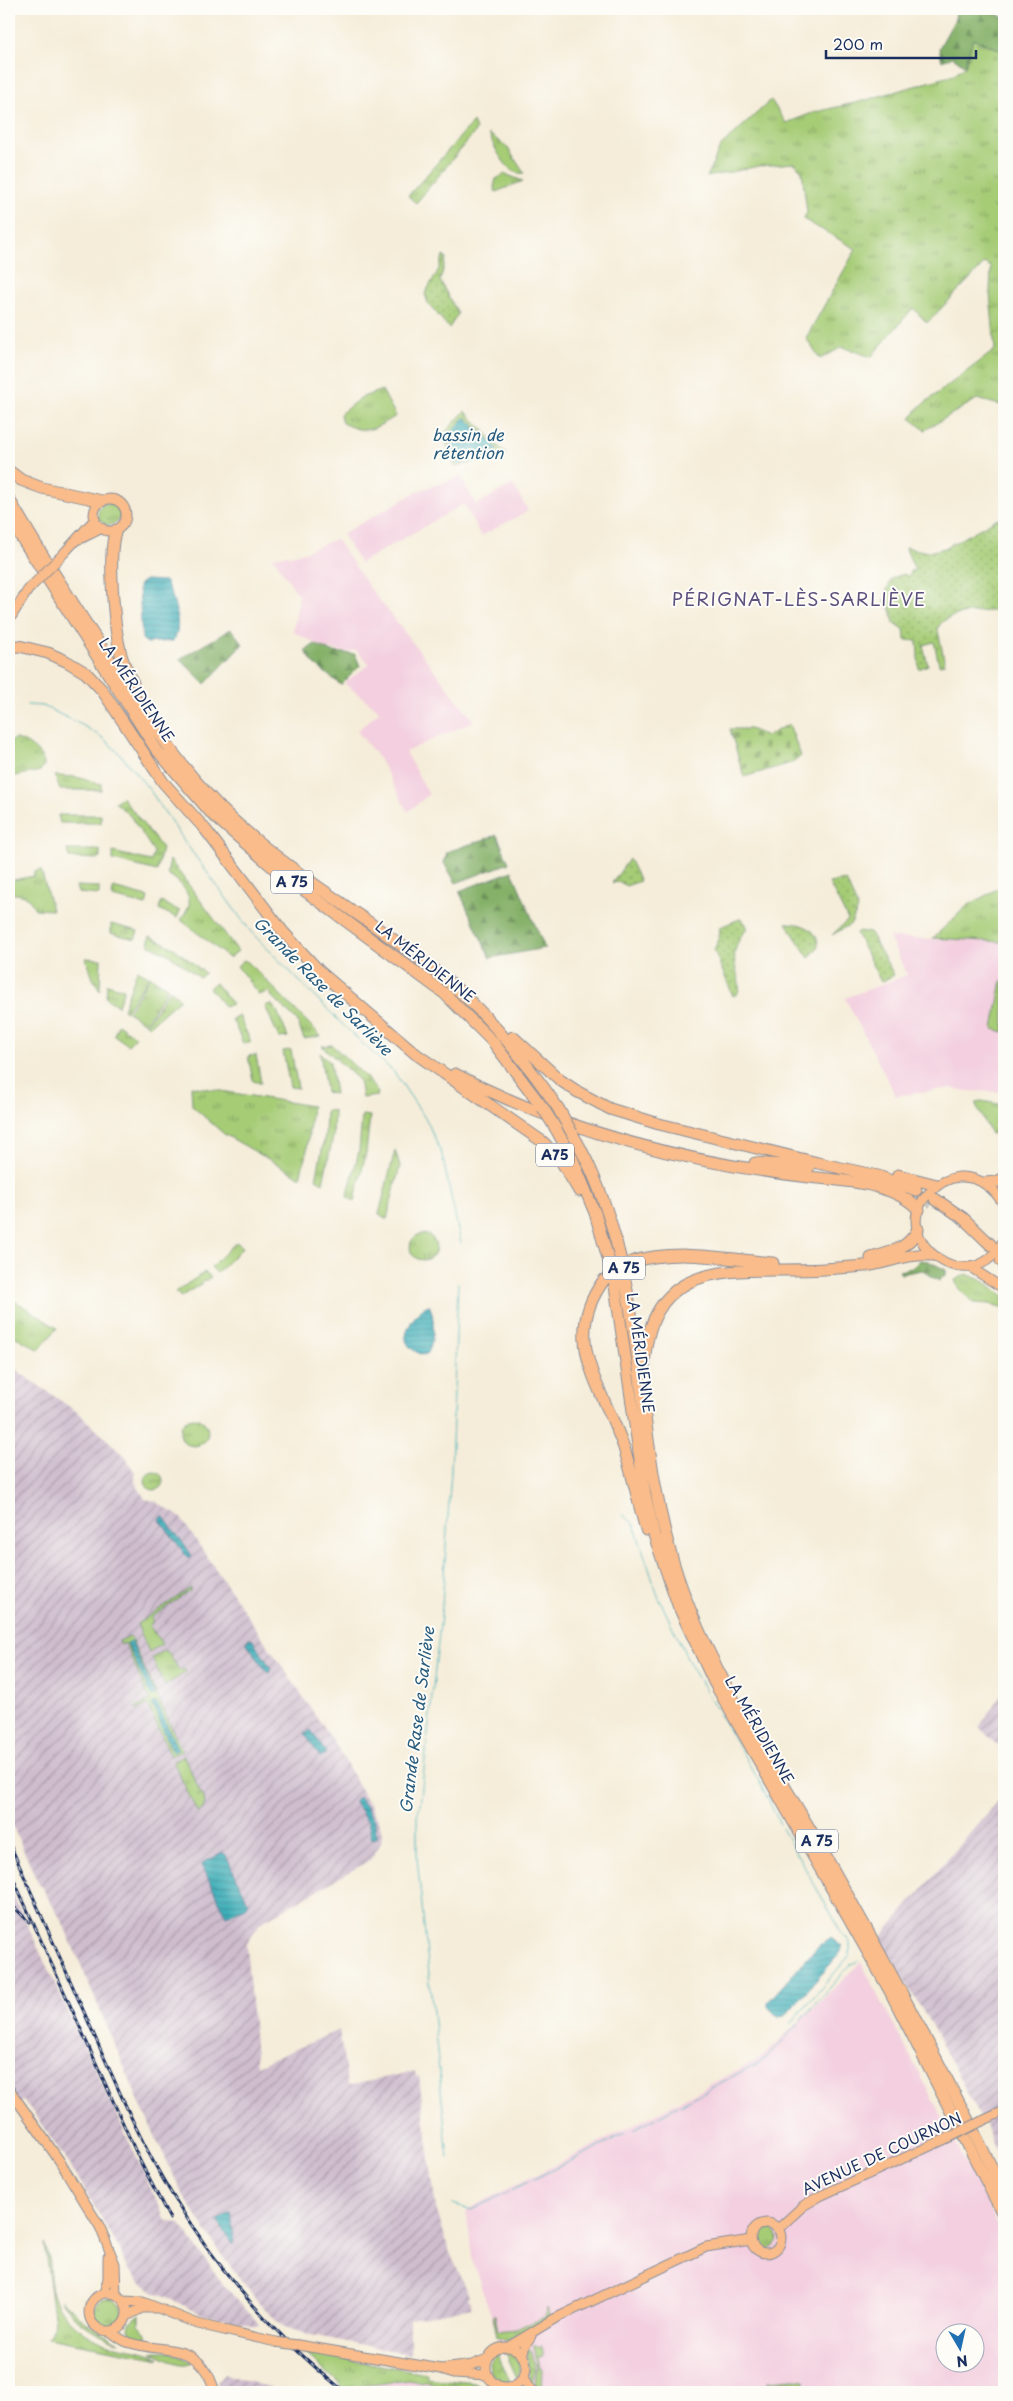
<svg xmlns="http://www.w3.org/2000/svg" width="1013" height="2401" viewBox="0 0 1013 2401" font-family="'Playpen Sans',sans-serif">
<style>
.built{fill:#f3cfdf;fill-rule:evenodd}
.industrial{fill:url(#industrial-furrows)}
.grass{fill:url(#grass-tufts);stroke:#607e6a}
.forest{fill:url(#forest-firs);stroke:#507062}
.cemetery{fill:url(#cemetery-stones);stroke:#607e6a}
.park{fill:url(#park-dots);stroke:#607e6a}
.garden{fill:#a6cc76;stroke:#607e6a}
.water{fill:url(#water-rules);stroke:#2c6e8b}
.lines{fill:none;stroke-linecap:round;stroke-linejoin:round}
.stream{stroke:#3eaeb8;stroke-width:1}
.highway-tunnel{stroke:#c9c7c0;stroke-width:11;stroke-dasharray:11 5.5;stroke-linecap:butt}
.major-casing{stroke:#888e9c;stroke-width:11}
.highway-casing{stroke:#888e9c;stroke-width:13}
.major{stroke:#f9bc8a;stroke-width:9}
.highway{stroke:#f9bc8a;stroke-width:11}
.rail-casing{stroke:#1b2f5e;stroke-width:3}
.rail{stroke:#fdfcf7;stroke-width:1;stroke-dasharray:4;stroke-linecap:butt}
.major-bridge-casing{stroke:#888e9c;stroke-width:11;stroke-linecap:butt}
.highway-bridge-casing{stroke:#888e9c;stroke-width:13;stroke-linecap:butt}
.major-bridge{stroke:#f9bc8a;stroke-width:9}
.highway-bridge{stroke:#f9bc8a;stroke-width:11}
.labels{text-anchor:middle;stroke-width:4;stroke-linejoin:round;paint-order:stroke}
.shield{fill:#fdfcf7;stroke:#5f6c8c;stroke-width:1}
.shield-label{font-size:14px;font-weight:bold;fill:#1b2f5e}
.street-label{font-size:15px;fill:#1b2f5e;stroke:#fdfcf7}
.water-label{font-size:16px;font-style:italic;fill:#275b7e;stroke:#fdfcf7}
.quarter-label{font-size:18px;letter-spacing:1px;fill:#5b507e;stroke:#fdfcf7}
</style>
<defs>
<pattern id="industrial-furrows" width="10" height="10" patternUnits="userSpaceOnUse" patternTransform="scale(1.25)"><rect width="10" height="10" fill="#cfbdce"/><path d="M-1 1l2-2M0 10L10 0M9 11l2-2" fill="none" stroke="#a79aaa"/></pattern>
<pattern id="grass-tufts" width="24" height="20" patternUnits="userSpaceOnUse" patternTransform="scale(1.25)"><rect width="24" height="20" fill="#a6cc76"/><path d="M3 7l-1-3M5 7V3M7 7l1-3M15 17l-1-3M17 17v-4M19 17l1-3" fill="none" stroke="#86a664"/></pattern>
<pattern id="forest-firs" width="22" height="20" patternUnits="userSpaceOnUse" patternTransform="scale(1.25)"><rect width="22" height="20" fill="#84b067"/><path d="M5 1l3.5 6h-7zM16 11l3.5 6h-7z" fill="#6b9058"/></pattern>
<pattern id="cemetery-stones" width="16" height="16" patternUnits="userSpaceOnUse" patternTransform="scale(1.25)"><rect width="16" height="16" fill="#a6cc76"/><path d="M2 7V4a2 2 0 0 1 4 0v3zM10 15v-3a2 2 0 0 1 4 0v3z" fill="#86a664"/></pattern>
<pattern id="park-dots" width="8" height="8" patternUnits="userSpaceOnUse" patternTransform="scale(1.25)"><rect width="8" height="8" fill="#a6cc76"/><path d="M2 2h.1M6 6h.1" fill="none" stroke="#86a664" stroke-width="1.8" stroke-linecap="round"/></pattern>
<pattern id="water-rules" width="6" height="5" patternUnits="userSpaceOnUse" patternTransform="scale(1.25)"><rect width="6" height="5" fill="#3eaeb8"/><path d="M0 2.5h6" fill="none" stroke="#338e99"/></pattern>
</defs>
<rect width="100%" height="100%" fill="#fdfcf7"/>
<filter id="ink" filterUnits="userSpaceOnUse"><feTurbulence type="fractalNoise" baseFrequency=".02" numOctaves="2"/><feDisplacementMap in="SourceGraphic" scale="10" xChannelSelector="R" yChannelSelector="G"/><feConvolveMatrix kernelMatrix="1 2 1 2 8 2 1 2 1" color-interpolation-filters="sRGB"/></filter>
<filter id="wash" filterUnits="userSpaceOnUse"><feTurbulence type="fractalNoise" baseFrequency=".0096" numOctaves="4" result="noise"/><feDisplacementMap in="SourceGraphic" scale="20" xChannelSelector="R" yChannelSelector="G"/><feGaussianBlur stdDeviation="1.12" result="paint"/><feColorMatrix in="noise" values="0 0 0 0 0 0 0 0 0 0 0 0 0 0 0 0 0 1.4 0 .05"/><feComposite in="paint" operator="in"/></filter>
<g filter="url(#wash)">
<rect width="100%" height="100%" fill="#f5edd9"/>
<path class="built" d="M461,477L476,505L513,484L528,511L481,536L464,504L360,563L342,534L420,490Z
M336,539L370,588L474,721L405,752L429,794L408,812L380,760L357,731L380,711L344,683L370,664L356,650L348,652L327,649L293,632L299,596L273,557L302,553Z
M889,937L1004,942V1092L967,1091L950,1088L896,1096L845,998L907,975Z
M861,1962L1004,2236V2392H530L525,2374L528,2357L521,2346L509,2338L504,2347H502L473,2263L466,2210L634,2125L763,2056ZM946,2334H976V2364H946Z
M409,2380L422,2383L425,2381L449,2383L476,2392H349L344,2389Z"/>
<path class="industrial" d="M9,1365L77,1412L125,1456L135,1473V1482L145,1499L155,1501L180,1517L338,1748L380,1825L382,1833L381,1843L370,1860L260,1923L246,1945L257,2066L339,2030L348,2086L415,2071L416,2077L419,2076L436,2208L450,2253L470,2296L468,2297L472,2307L410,2319V2354L306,2334L285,2327L263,2308L220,2253L182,2193L140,2104L62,1921L36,1878L9,1818Z
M1004,1691V1752L979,1727Z
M1004,1794V2170L988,2132L932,2026L879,1939Z
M9,1886L166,2220L180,2224L223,2284L259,2324L257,2326L204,2315L155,2292L141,2282L127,2269L121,2252L70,2165L24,2100L9,2111Z
M224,2374L277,2390L281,2391L220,2392L217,2382Z"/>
<path class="grass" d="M972,39L1004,51V402L1000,405L977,399L925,430L911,419L918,408L995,350L990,293L991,267L985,263L927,323L913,308L871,357L842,347L820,359L806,338L856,249L803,219L807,213L802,171L794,163L759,166L707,177L720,147L771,100L786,123L815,112L859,102L953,75L965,66Z
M473,122L476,129L475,132L416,203L408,196Z
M489,134L507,147L524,173C508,177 494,147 489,134Z
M505,174L523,181L496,192L494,187L496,179Z
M382,390L396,416C372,430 368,435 342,423L340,414L360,398Z
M98 514a11 11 0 1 1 22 0a11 11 0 1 1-22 0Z
M15,739C26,740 44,754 44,765L40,771L9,777V742Z
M55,776L76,777L101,784V790H60Z
M122,797L162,848L157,871L113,860V852L151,861L154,852L131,817L115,802Z
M58,815H101V823H60Z
M67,850H100V859L69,858Z
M170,860L238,951L229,958L181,920C184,915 188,910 189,905C191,892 177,879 167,874Z
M41,870L52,910L35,909L28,897L17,894H9V881L34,876V872Z
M1004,885V942L933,938L967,906Z
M76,886L99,887V895L78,893Z
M113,888L148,897L146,905L112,897Z
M161,902L180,911L177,918L159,909Z
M111,924L138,931L135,939L111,933Z
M150,936L174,948L205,973L200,978L170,955L148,944Z
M86,958L101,959L100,990L93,979Z
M244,960L249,963L321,1036L304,1039L297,1021L272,997L269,991L259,995L237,966Z
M137,970L149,976L126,1011L123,1009Z
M150,976L168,988L145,1023L128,1012Z
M215,983L232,1004L225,1007L209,988Z
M107,984L124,989L118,1006L106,998Z
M170,989L180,999L149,1026L146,1024Z
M271,1004L277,1011L288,1037L279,1038L265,1006Z
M239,1016L251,1042L243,1043L232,1019Z
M118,1024L136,1037L128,1045L114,1035Z
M332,1045L365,1076L378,1093L377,1096L362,1098L359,1080L322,1046Z
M291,1050L298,1088L290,1087L283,1051Z
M320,1053L330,1062L335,1094L326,1092Z
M256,1055L261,1083L253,1081L248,1056Z
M191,1086L312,1106L307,1150L300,1177L224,1134L192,1106Z
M981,1101L1004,1105V1123L993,1134H991L976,1105V1102Z
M326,1110L334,1111L333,1137L323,1183L316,1179L325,1135Z
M362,1115L370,1116L366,1153L355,1201L347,1197L359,1151Z
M395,1150L400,1166L387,1219L379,1214Z
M410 1247a13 13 0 1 1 26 0a13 13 0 1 1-26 0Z
M236,1242L243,1247L217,1273L211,1267Z
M205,1272L211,1277L181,1297L175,1292Z
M967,1274L985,1282L1004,1296V1308L990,1304L974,1303L959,1289L955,1280Z
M9,1297L57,1328L39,1350L9,1333Z
M180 1432a14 14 0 1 1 28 0a14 14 0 1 1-28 0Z
M145 1481a9 9 0 1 1 18 0a9 9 0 1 1-18 0Z
M191,1588V1590L151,1618L153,1622L149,1625L162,1644L149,1652L137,1624Z
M130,1636L182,1751L171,1756L148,1705L136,1710L135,1708L150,1701L125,1643L121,1645L119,1641Z
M166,1650L180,1671L184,1669L186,1672L165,1686L152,1658Z
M184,1756L205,1803L203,1809L197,1812L173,1761Z
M756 2238a11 11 0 1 1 22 0a11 11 0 1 1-22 0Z
M44,2244C53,2262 46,2286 57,2303C70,2327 95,2342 121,2347C135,2350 150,2351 161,2359L48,2338L55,2322Z
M94 2312a14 14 0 1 1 28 0a14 14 0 1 1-28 0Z
M60,2299L88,2324L120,2342C93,2333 76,2322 60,2299Z
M547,2308L550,2318L507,2341L497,2337L493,2315H495L498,2331L515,2329L545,2317Z
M139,2314V2325L147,2334V2339L135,2337L129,2329L130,2322Z
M535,2344L538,2348L542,2346V2356L537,2357L539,2368L542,2369L541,2391L537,2389L535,2383L537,2368L533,2346Z
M527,2347L530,2349L535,2369L532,2383L529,2384Z
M505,2351C520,2353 524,2366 517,2378Z
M152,2352H171L192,2362C181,2369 163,2357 152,2352Z
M304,2352L427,2373V2378L474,2383L492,2391L477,2392L450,2384L447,2387L425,2381L422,2383L409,2380L344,2388Z
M497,2354L510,2381H498L491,2373L490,2362Z
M794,2379L805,2380V2392H769L768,2381Z"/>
<path class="forest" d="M956,9H988L1004,18V51L973,39L965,66L953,57L942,61L939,48L955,19Z
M231,629L243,644L205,684L180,659Z
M315,644L332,652L355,654L360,666L341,685L314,664L305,651Z
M497,835L509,863L456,883L444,863L447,852Z
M512,871L545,948L490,958L459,891Z
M920,1260L928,1261L946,1270V1274L939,1281L922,1270L901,1274L899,1271L912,1268Z"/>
<path class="cemetery" d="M789,724L801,756L794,762L744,777L730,729H750L767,736Z"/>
<path class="park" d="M443,256L446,258L440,281L458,314L449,328L428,303L425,294L439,269Z
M465,411L506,454L455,467L443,435Z
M1004,519V610C988,612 940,610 938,630L945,664L939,665L934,642L923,645L928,665L919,669L917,641L905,640L904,629L894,623L890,606L885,607L883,600L887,598V590L892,578L904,574L908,576L910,575V571L915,570L905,547L928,552L945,548L995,520Z
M629,859L640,881L626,886L620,882L612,883Z
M846,880L858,909L851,924L832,935L848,920L829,883Z
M742,918L747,929C720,958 747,981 737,994L733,996L714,950L719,939L720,927Z
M786,923C802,923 819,929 818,947L809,958Z
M859,931L870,933L894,975L881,982L856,933Z"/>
<path class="garden" d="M1002,980L1004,981V1032L993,1029Z"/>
<path class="water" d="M465,417L496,447V454L459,464L455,462L448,437Z
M146,580L165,581C173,593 184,629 173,641L147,643L142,639L139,586L141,583Z
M429,1305C436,1317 434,1341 428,1353L424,1355C417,1353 408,1348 406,1340C404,1330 419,1307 429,1305Z
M163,1516L191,1554V1557H187L160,1520Z
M249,1638L252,1639L271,1668L269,1673L266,1671L246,1642Z
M131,1641L155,1695L151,1696L127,1643Z
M156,1702L178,1750L173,1752L152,1704Z
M311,1730L326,1753L320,1757L305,1734Z
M359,1797L374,1820L377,1837L372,1839L368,1822L354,1801Z
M223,1853L226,1855L248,1902L245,1908L226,1916L202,1865L204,1862Z
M831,1937L842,1946L841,1952L785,2016L778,2017L768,2007V2002L820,1944H823Z
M231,2212L234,2245L217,2221Z"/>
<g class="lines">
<path class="stream" d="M27,705L43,706L84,726L103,738L119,753L149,789L187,845L251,932L349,1031L394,1072L427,1121L442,1155L461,1243
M623,1515L634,1524L658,1596L690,1664L759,1781L780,1824
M782,1828L837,1924L838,1930L844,1936
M790,2024L850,1955V1943L846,1937
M633,2130L767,2058L851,1964L858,1961
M448,2158L417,1858V1816L420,1806L442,1606L451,1471L458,1283
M453,2204L471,2210L625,2134"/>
</g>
</g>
<g filter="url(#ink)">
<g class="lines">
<path class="highway-tunnel" d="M914,1193L932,1203"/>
<defs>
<path id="major" d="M94 515a16 16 0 1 1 32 0a16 16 0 1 1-32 0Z
M80,539L102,528
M65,552L95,519
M9,620L28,590
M1004,1205C994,1188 980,1176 959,1177C947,1178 937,1185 929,1193C883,1238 973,1306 1004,1239
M970,1267L1004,1289
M9,2089L59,2160L100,2227L115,2264L116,2294
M982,2121L1004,2111
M751 2238a15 15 0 1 1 30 0a15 15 0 1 1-30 0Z
M778,2229L803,2206L820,2196L950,2137
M89 2312a19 19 0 1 1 38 0a19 19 0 1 1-38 0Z
M104,2293L108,2279V2257
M124,2301L143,2302L198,2324L276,2342
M127,2316L142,2308H155
M110,2331C115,2335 121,2340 127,2342C166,2355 200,2339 215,2392
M298,2345L441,2369L454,2373L487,2375
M508,2347L554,2319L706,2247L751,2240
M486 2367a20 20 0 1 1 40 0a20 20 0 1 1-40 0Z
M522,2356L525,2345L531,2336
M441,2369L472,2365L487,2359
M523,2377L528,2387L535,2392"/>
<path id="highway" d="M9,471L21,480L42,488L102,501
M9,499C41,555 77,610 113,665C149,719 184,775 232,819C299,881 380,924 449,982C492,1019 526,1061 558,1108
M9,518L156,749L212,814L274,868L444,993L493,1042L543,1108
M116,530C107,552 114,625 120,650C122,662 128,673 133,683
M9,647L19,646L48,653L66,661L86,673L102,690L163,782L205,829L283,932L319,971L416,1054L543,1142L561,1161L579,1191
M513,1037L560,1080L578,1092L610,1109L659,1124L818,1163L878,1176L916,1190
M455,1074C564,1131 687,1163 809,1177C844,1181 894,1182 919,1210
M556,1129L573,1160L595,1213L614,1279L645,1494L654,1535L678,1605L714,1682L890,1991L1004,2216
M572,1133C653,1271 628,1430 678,1577C709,1670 769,1758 818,1843C884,1958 946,2074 1004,2192
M755,1163L809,1167
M898,1175L937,1185
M985,1183L997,1182L1004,1178
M935,1199L963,1218L991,1245
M871,1258C890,1253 909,1248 918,1229
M1001,1261L1004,1264
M631,1262C678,1248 725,1259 773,1263
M604,1280C560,1339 602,1387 623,1445C632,1472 638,1502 646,1530
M644,1367C650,1244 753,1277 837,1268C849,1267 860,1267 871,1265C892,1261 911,1253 931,1255"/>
</defs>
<use href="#major" class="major-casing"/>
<use href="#highway" class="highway-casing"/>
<use href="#major" class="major"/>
<use href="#highway" class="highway"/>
<defs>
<path id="rail" d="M9,1842C39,1910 69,1978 99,2046C121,2095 142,2145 170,2191C216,2268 275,2337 345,2392
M9,1869L140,2161L170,2219
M9,1902L29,1922"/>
</defs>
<use href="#rail" class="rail-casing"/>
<use href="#rail" class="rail"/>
<defs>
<path id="major-bridge" d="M28,590L65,552
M950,2137L982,2121
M276,2342L298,2345"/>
<path id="highway-bridge" d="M543,1108L556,1129
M558,1108L572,1133"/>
</defs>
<use href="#major-bridge" class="major-bridge-casing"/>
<use href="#highway-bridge" class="highway-bridge-casing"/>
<use href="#major-bridge" class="major-bridge"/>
<use href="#highway-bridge" class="highway-bridge"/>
</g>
</g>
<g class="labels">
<g class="shield">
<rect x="271" y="870.5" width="42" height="23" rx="4"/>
<rect x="536" y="1143.5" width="38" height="23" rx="4"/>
<rect x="603" y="1256.5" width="42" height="23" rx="4"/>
<rect x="796" y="1829.5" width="42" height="23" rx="4"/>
</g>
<g class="shield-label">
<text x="292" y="887">A 75</text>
<text x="555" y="1160">A75</text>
<text x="624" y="1273">A 75</text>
<text x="817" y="1846">A 75</text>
</g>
<g class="street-label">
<text transform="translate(136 690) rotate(56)" y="5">LA MÉRIDIENNE</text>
<text transform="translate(425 962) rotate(38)" y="5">LA MÉRIDIENNE</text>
<text transform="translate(640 1353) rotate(82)" y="5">LA MÉRIDIENNE</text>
<text transform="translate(759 1730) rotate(60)" y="5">LA MÉRIDIENNE</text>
<text transform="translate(882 2154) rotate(-25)" y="5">AVENUE DE COURNON</text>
</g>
<g class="water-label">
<text x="468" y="441">bassin de<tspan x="468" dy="18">rétention</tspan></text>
<text transform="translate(323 986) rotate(45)" y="6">Grande Rase de Sarliève</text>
<text transform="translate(417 1720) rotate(-83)" y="6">Grande Rase de Sarliève</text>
</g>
<g class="quarter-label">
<text x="799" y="606">PÉRIGNAT-LÈS-SARLIÈVE</text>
</g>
</g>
<rect width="1013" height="2401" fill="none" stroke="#fdfcf7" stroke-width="30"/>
<g transform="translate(960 2348) rotate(171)"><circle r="24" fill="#fdfcf7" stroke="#a3aaba"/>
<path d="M0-4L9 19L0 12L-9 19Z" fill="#1f6fb2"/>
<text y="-8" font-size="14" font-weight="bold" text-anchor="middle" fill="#1b2f5e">N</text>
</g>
<path d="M826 50v8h150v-8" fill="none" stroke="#1b2f5e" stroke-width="2.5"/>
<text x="833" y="50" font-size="15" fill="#1b2f5e" stroke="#fdfcf7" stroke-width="4" paint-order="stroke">200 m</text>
</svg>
